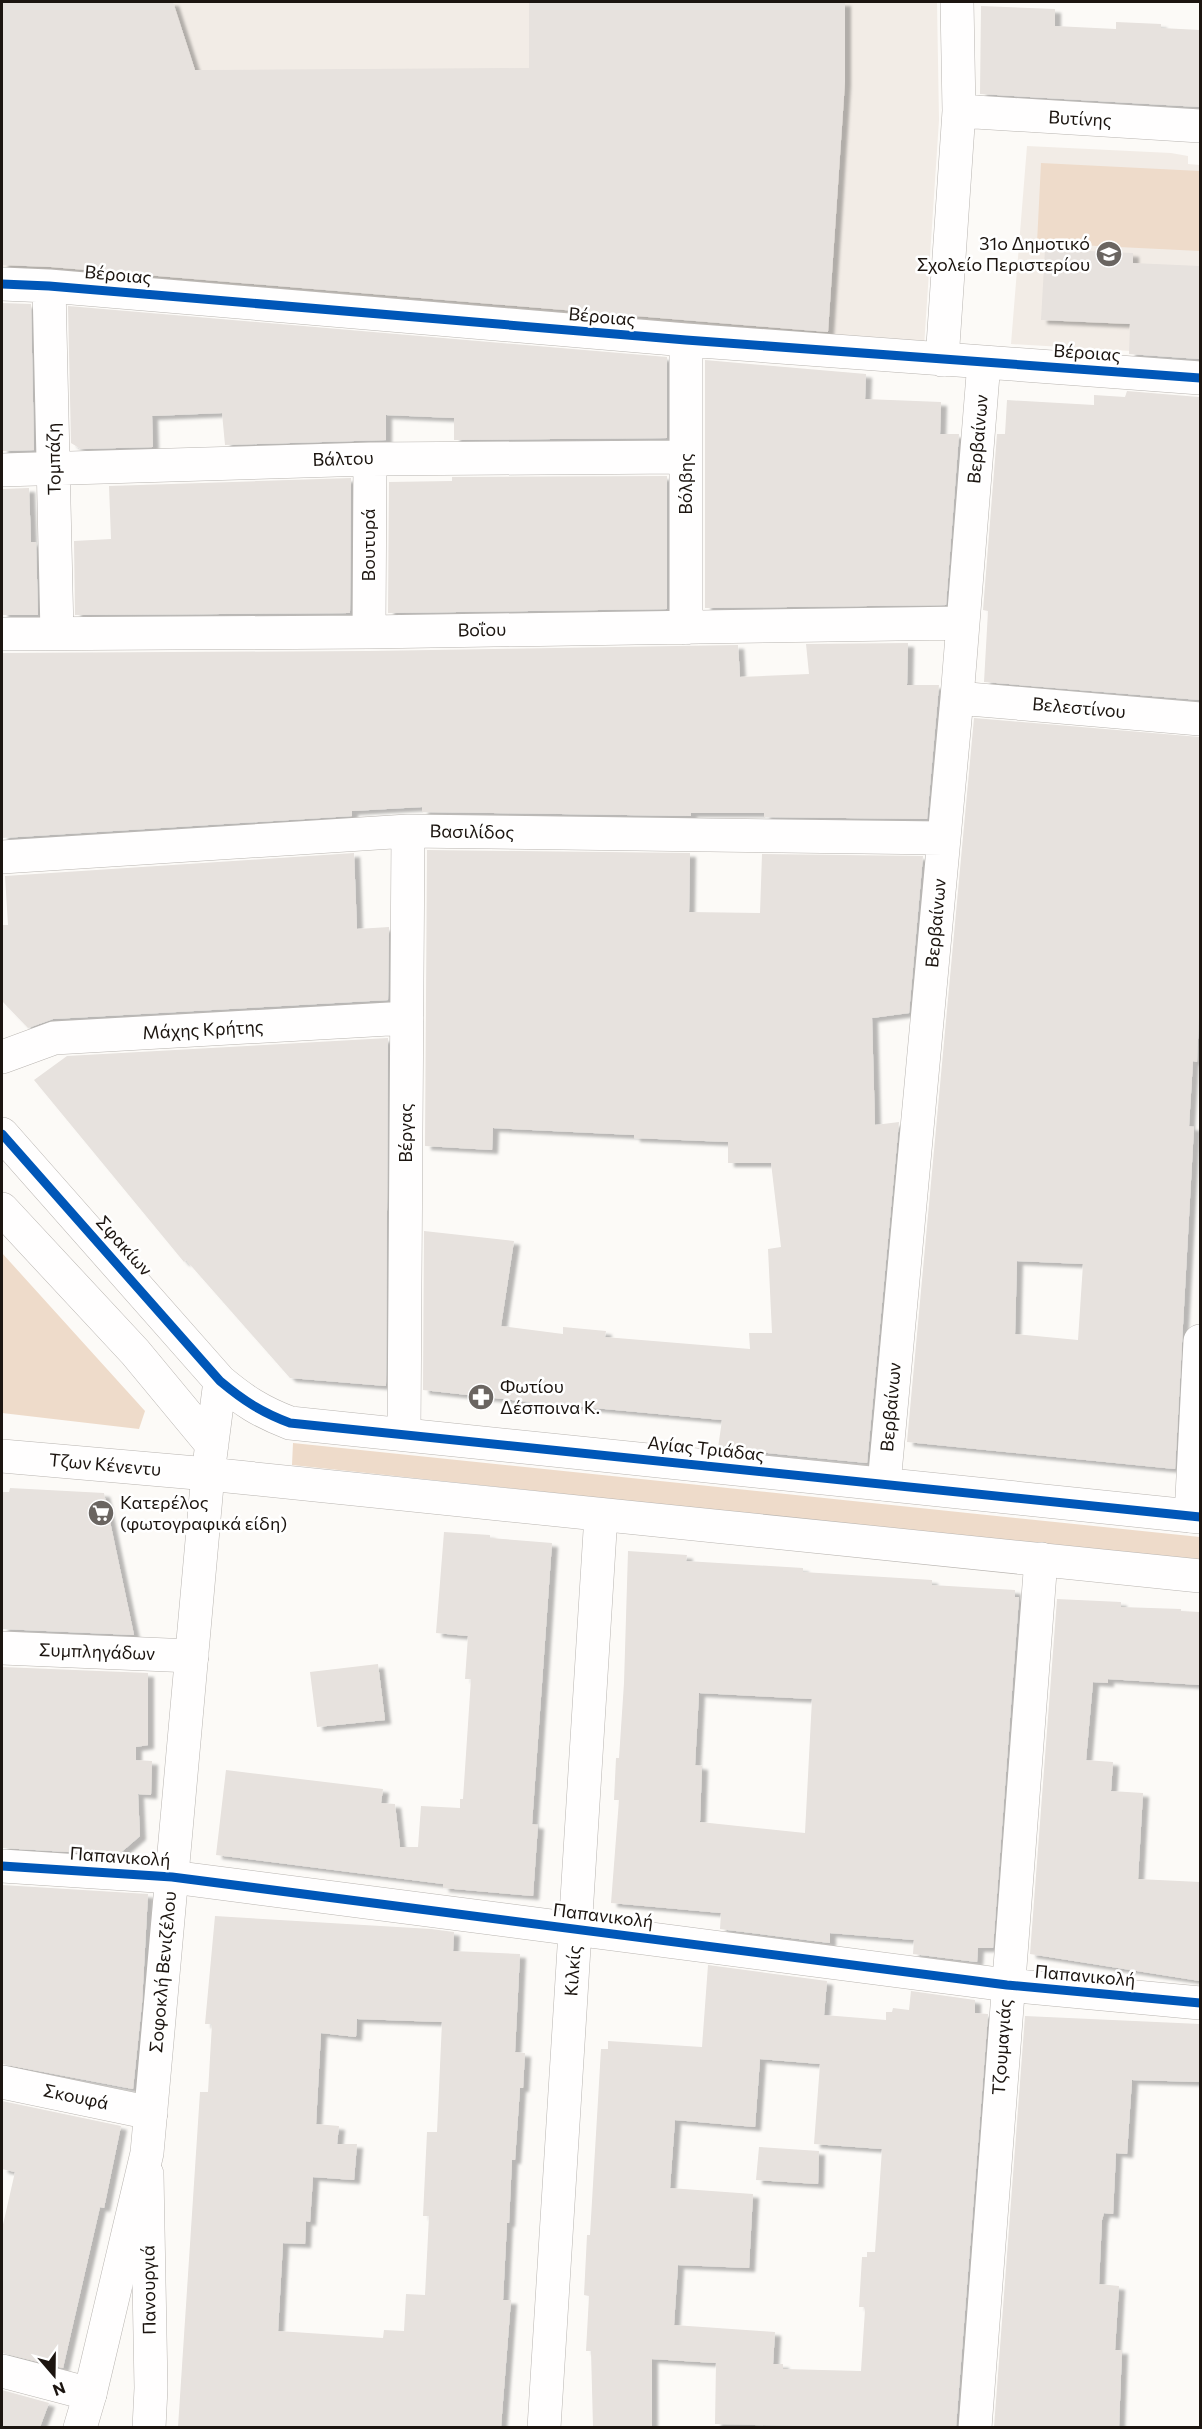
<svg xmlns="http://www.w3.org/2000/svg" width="1202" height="2429" viewBox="0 0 1202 2429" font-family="Commissioner,sans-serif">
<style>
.built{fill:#f2ece6}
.green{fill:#eedbca}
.building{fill:#e7e2de;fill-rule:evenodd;filter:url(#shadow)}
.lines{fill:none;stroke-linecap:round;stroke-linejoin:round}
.minor-casing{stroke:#b9b5b1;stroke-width:34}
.tertiary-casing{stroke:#b9b5b1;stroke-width:34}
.minor{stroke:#fffefe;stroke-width:33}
.tertiary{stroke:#fffefe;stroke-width:33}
.cycleway-casing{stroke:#fff;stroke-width:13}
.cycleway{stroke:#0057b8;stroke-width:9}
.labels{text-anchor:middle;stroke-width:5;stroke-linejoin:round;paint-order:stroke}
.street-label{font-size:18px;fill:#1c1510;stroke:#fff}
.poi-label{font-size:18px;fill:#1c1510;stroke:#fff;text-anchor:start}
</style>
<defs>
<filter id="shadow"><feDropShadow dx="6" dy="4" stdDeviation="1.5" flood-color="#0004"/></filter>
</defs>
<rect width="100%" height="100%" fill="#fcfaf7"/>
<path class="built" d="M2,2H937L939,120L924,347L2,271Z
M1027,146L1171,153L1188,156V164L1200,165V355L1011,344Z"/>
<path class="green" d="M1041,163L1200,171V251L1037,243Z
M2,1253L145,1411L139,1429L2,1413Z
M293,1443L1200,1537V1562L292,1465Z"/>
<path class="building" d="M2,2H173L195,70L529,68V2H845V82L828,332L51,267L2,265Z
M981,6L1055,9V26L1116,29V22L1161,24V28L1200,30V107L980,94Z
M1045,249L1133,253V263L1200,266V359L1129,354L1130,324L1041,320Z
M2,303L31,304L34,450L2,451Z
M68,306L667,357V438L454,440V418L386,415V440L225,445L222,413L152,416L153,447L81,449L71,443Z
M705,360L866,374L865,399L941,402L940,434H959L946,605L705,608Z
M1127,391L1199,397L1200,700L984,682L988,611L983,610L997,434H1005L1007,400L1094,405V395L1125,397Z
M667,476V609L388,613L389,482L452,481V477Z
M351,478L350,613L75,615L74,541L111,539L109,486Z
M29,488L31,542H36L38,615H2V489Z
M908,643L907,685H939L927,819L764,817V813H691V816L422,812V807L352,811V816L2,838V653L369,651L738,645L740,677L809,674L806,644Z
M974,718L1200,737V994L1197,1062L1193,1061L1189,1126L1194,1127L1175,1469L907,1442ZM1017,1261L1083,1264L1078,1340L1015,1334Z
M427,850L690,853L689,912L760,913L762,854L923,856L909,1013L872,1018L875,1125L899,1122L867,1463L718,1448L722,1420L530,1402L423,1390L424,1231L514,1241L501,1326L563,1334V1327L606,1331L605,1337L750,1349L749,1333H772L768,1249L781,1247L771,1163H728V1142L634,1138V1135L493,1128L492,1150L425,1146Z
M354,853L357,929L389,927L388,1000L53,1019L28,1028L2,1001V925H8L5,876Z
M388,1038L386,1386L290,1378L186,1260L184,1262L34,1080L67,1056Z
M10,1488L104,1493L134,1635L2,1629V1492H9Z
M444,1532L490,1535V1538L552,1543L532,1824L538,1825L533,1896L443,1888V1884L216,1855L226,1770L383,1789L381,1803L395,1804L400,1847H418L421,1806L460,1808V1799H463L471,1679H465L468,1636L436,1633Z
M628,1551L687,1555L686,1561L803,1568V1572L932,1580V1585L1015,1590V1597H1019L993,1948H978L977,1962L913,1954L914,1940L830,1933V1943L720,1929L721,1913L611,1903L619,1800H614L616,1758H619L624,1683ZM699,1693L812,1699L805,1833L700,1822L702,1766L695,1765Z
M1057,1599L1121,1602V1607L1181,1609V1611L1200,1612V1685L1108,1679V1683L1093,1682L1086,1760L1113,1762L1111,1791L1143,1793L1138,1879L1200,1882V1981L1030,1954Z
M378,1664L385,1720L317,1727L310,1672Z
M2,1667L148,1673V1745L136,1747V1760L152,1761L151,1795L138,1794L140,1836L118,1855L2,1848Z
M2,1885L148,1894L142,2003L133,2089L2,2064Z
M215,1916L431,1929L454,1932L453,1951L520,1954L515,2052L525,2053L523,2088H520L515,2160H512L509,2223H507L503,2300H511L501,2427H178L200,2092H208L212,2024H205ZM357,2019L442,2022L437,2132H427L423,2216H429L425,2295L406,2294L404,2331L384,2330L383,2338L278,2331L283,2243L305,2244L306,2221L310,2222L313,2177L354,2180L357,2144H337L339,2126L316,2124L321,2033L356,2037Z
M708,1965L827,1981L824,2015L886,2020V2012H892L893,2008L909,2010L911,1991L975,2000V2013L988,2014L956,2427H845L715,2424L716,2363L652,2359V2427H593L591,2351H586L589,2296L584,2295L587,2235H590L601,2049H608V2041L702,2047ZM760,2059L820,2064L814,2144L882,2149L875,2252H867V2257H862L859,2307H864L865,2310L861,2371L783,2369V2364H773L775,2332L674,2325L678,2265L749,2268L753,2194L670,2188L675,2120L755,2127Z
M1025,2016L1200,2024V2082L1132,2080L1127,2154L1116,2153L1113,2214L1104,2213L1102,2220L1099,2284L1119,2286L1115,2350H1122L1119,2427H994Z
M2,2101L121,2126L104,2208L100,2207L63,2368L2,2353V2229L15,2172L2,2169Z
M759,2147L819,2151L818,2184L756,2180Z
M2,2390L49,2403L40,2427H2Z"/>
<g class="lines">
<defs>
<path id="minor" d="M959,111L1200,126
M2,284L49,286L686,340L1200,378
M49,286L57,633
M942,360L959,111L957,2
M2,470L370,459L686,457
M686,628V340
M369,632L370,459
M2,634L369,632L963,623
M957,698L1200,719
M2,857L408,831L943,838
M2,1057L54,1038L407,1018
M404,1434L408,831
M2,1456L208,1474
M884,1484L957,698L984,362
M1191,1516L1200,1341
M2,1648L192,1656
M2,1866L172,1877L1007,1985L1200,2003
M2,2082L151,2113
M147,2174L151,2388L149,2428
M2,2371L90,2394
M544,2428L601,1515
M975,2428L1041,1559"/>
<path id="tertiary" d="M2,1134L220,1381C244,1401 261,1412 290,1423L1200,1517
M2,1209L135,1352L212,1445
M208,1474L1200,1576
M80,2428L90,2394L147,2153L208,1474L220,1381"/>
</defs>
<use href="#minor" class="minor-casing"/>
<use href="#tertiary" class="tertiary-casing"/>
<use href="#minor" class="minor"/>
<use href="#tertiary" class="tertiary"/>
<defs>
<path id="cycleway" d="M2,284L49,286L686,340L1200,378
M2,1134L220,1381C244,1401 261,1412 290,1423L1200,1517
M2,1866L172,1877L1007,1985L1200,2003"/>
</defs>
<use href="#cycleway" class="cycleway-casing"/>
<use href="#cycleway" class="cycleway"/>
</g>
<defs>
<symbol id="school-disc" viewBox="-11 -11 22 22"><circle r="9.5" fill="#6a6561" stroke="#fff"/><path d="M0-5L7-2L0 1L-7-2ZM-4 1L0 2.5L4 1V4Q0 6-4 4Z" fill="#fff"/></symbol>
<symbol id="pharmacy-disc" viewBox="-11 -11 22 22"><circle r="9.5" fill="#6a6561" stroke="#fff"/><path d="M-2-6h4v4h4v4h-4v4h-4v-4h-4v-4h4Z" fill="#fff"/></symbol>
<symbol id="supermarket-disc" viewBox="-11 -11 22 22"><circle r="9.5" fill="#6a6561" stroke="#fff"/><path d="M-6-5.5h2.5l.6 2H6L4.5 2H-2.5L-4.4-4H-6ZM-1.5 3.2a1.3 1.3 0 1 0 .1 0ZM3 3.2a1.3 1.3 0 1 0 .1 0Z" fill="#fff"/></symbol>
</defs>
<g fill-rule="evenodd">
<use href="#school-disc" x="1094" y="239" width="30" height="30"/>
<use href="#pharmacy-disc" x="466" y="1382" width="30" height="30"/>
<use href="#supermarket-disc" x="86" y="1498" width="30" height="30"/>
</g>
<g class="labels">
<g class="street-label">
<text transform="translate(1080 119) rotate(3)" y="6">Βυτίνης</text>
<text transform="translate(118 275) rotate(5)" y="6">Βέροιας</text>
<text transform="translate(602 317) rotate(5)" y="6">Βέροιας</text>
<text transform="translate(1087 353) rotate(4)" y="6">Βέροιας</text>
<text transform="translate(978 439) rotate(-85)" y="6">Βερβαίνων</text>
<text transform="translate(54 459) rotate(-91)" y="6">Τομπάζη</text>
<text transform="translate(343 459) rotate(-2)" y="6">Βάλτου</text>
<text transform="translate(686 484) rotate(-90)" y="6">Βόλβης</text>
<text transform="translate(369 545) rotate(-90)" y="6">Βουτυρά</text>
<text transform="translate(482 630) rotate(-1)" y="6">Βοΐου</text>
<text transform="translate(1079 708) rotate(5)" y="6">Βελεστίνου</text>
<text transform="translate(472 832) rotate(1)" y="6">Βασιλίδος</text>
<text transform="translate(936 923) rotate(-85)" y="6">Βερβαίνων</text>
<text transform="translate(203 1030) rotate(-3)" y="6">Μάχης Κρήτης</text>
<text transform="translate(406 1133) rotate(-90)" y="6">Βέργας</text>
<text transform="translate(124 1246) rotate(48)" y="6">Σφακίων</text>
<text transform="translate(891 1407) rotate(-85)" y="6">Βερβαίνων</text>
<text transform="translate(706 1449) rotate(6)" y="6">Αγίας Τριάδας</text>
<text transform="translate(105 1465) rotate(5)" y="6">Τζων Κένεντυ</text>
<text transform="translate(97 1652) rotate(2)" y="6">Συμπληγάδων</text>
<text transform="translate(120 1857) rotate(4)" y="6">Παπανικολή</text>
<text transform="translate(603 1916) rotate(7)" y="6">Παπανικολή</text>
<text transform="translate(573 1971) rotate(-86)" y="6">Κιλκίς</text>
<text transform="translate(163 1972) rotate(-85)" y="6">Σοφοκλή Βενιζέλου</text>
<text transform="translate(1085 1976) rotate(5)" y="6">Παπανικολή</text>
<text transform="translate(1002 2047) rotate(-86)" y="6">Τζουμαγιάς</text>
<text transform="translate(76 2097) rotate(12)" y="6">Σκουφά</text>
<text transform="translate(149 2290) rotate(-91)" y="6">Πανουργιά</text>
</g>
<g class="poi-label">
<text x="1090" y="250" text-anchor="end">31ο Δημοτικό<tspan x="1090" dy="21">Σχολείο Περιστερίου</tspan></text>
<text x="500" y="1393">Φωτίου<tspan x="500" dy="21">Δέσποινα Κ.</tspan></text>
<text x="120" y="1509">Κατερέλος<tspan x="120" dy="21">(φωτογραφικά είδη)</tspan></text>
</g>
</g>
<rect width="1202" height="2429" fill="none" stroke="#1c1510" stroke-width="6"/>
<g transform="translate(54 2375) rotate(160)" stroke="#ffffff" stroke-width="4.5" paint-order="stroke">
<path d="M0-4.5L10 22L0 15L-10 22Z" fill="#1c1510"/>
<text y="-9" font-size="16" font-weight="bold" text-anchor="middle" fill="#1c1510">N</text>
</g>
</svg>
